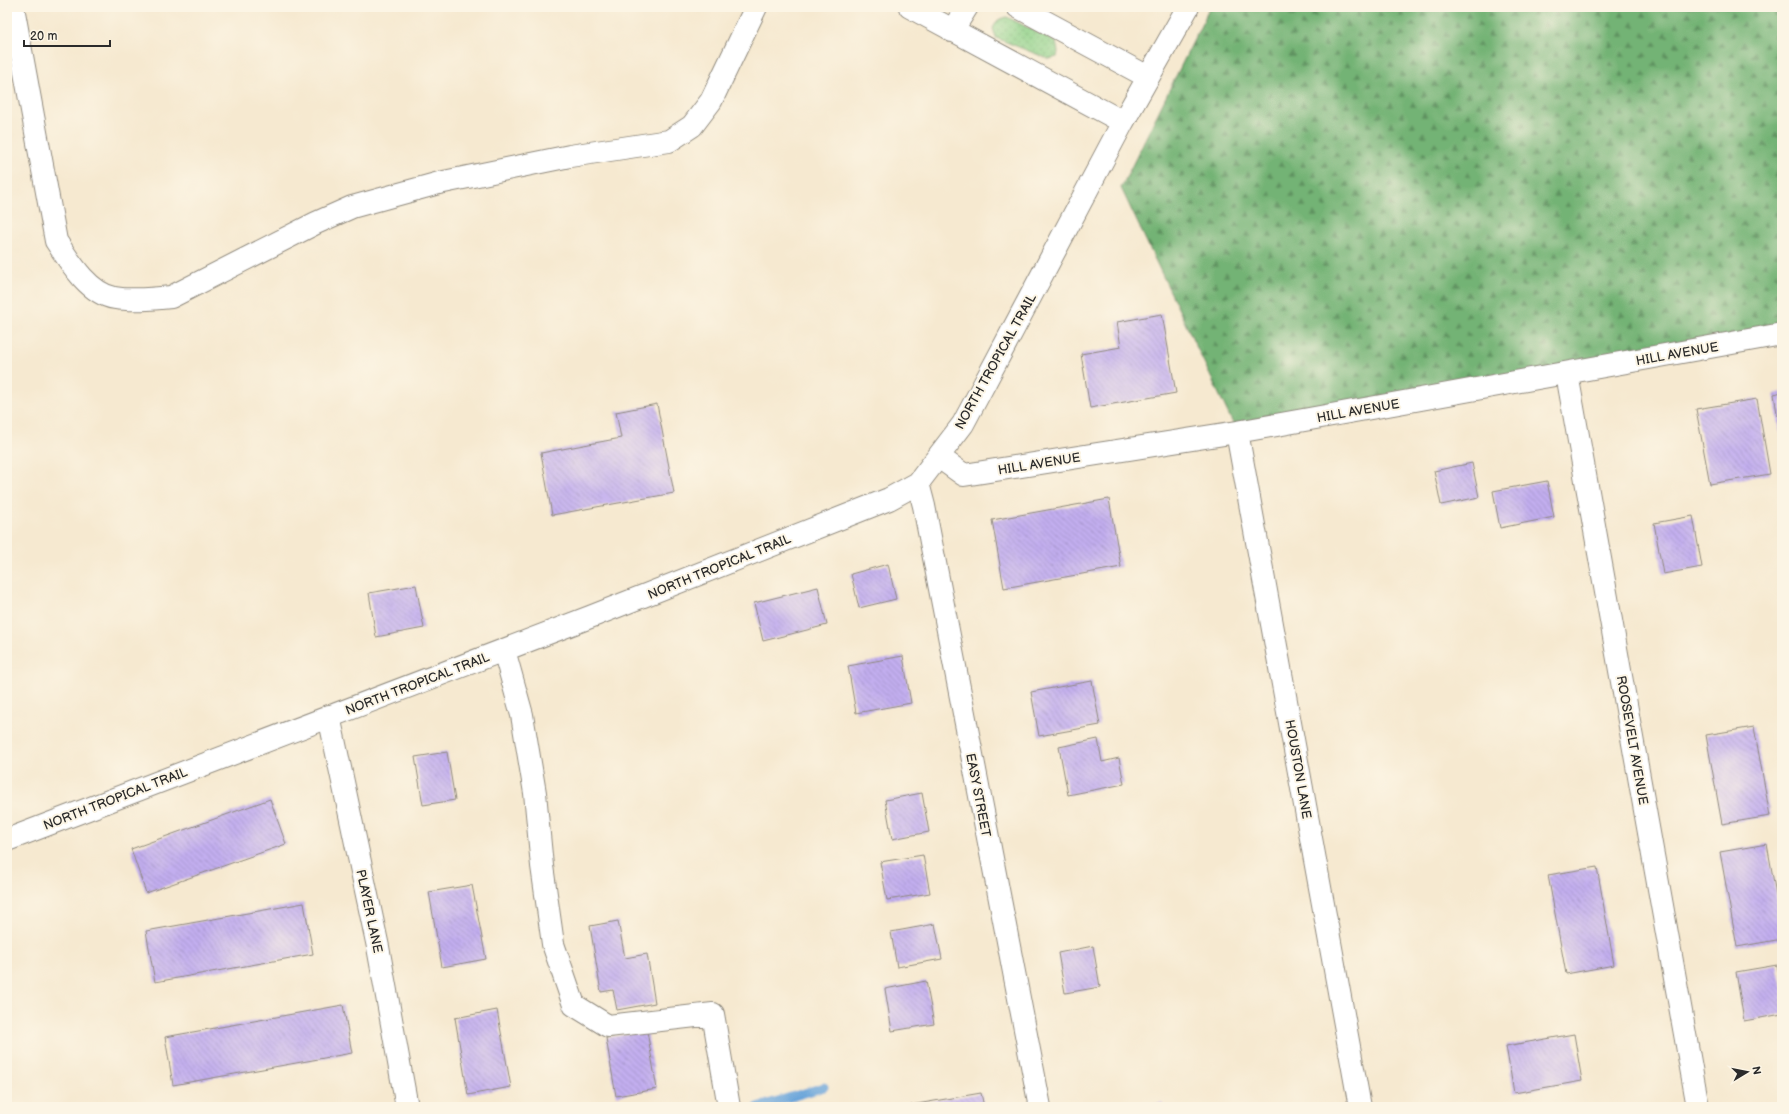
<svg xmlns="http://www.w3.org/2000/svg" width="1789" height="1114" viewBox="0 0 1789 1114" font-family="'Balsamiq Sans',sans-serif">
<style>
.grass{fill:url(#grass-dots);stroke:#5d7e5a}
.forest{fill:url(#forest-firs);stroke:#4f6f50}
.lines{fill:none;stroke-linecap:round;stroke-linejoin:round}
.stream{stroke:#6ba5da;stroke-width:9}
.building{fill:url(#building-back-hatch)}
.minor-casing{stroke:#908a7e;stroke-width:24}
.minor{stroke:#fff;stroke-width:22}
.labels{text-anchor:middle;stroke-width:4;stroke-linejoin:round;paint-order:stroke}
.street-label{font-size:13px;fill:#2b2b2b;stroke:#fcf5e5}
</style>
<defs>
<pattern id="grass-dots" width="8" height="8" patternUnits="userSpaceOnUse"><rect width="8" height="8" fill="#8fd189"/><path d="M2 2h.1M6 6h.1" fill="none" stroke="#75aa70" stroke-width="1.8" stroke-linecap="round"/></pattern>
<pattern id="forest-firs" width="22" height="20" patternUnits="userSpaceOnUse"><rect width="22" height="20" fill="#73b375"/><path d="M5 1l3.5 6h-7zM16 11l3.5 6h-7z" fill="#5f9260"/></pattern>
<pattern id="building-back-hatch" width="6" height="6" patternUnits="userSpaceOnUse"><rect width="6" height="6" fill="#c2aeef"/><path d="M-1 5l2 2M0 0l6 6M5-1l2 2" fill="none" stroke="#9e8ec2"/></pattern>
</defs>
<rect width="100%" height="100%" fill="#fcf5e5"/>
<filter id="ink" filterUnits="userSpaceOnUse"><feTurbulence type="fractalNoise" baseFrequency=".025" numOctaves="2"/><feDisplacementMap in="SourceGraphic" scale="8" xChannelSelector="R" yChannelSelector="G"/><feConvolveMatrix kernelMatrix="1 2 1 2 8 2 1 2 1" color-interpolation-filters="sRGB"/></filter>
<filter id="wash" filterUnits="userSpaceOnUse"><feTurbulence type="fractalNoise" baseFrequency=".012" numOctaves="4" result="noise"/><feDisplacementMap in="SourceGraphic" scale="16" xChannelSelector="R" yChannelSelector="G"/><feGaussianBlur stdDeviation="0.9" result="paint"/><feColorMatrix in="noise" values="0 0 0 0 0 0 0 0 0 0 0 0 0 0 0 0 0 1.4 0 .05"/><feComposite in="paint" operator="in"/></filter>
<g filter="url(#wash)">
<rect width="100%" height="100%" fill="#f6e9d0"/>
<path class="grass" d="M1007,17L1056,42L1058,52L1057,57L1049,59L996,38L993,28L998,20Z"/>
<path class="forest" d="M1210,7H1782V334L1237,432L1121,188Z"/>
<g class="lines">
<path class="stream" d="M758,1107L824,1087"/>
</g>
<g id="blocks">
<path class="building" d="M1162,314L1176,393L1090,408L1081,354L1121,347L1117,322Z
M1782,392V432L1780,433L1774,394Z
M1757,399L1770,474L1710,484L1696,409Z
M657,404L674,493L552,515L541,453L621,438L616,412Z
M1472,463L1479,497L1441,505L1434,471Z
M1547,481L1554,517L1500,528L1493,491Z
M1109,499L1121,567L1004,588L992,520Z
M1693,516L1702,567L1663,574L1654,523Z
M888,564L896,599L859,608L851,574Z
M416,585L424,628L376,637L369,593Z
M818,587L827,625L763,641L754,603Z
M903,656L911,703L856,713L848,666Z
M1092,681L1100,725L1039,736L1031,692Z
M1754,727L1770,816L1722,824L1706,735Z
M1098,739L1102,762L1119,758L1124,784L1068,795L1059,747Z
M447,752L455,800L423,805L415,757Z
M922,793L929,832L892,839L885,800Z
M270,799L286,844L146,893L131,849Z
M1767,844L1782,928V939L1737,947L1720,852Z
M923,855L930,893L887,900L880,862Z
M1597,867L1614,965L1566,974L1548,875Z
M472,885L486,959L442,967L429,892Z
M304,903L313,954L155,982L146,931Z
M618,921L625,958L647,954L655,1003L617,1010L613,990L601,992L590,926Z
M935,924L942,959L897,967L891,932Z
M1093,946L1100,987L1065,993L1058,953Z
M1777,965L1782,987V1014L1744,1021L1736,972Z
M926,981L934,1024L892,1031L885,989Z
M343,1005L352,1053L173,1085L165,1037Z
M497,1010L511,1087L468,1095L455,1018Z
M647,1031L657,1089L616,1096L606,1038Z
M1574,1034L1582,1081L1514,1093L1506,1046Z
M981,1093L984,1107H911V1105Z
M1162,1103L1163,1107H1144V1106Z
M1782,1103V1107H1763V1106Z"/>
</g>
</g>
<g filter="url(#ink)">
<use href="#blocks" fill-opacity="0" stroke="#908a7e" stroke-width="1"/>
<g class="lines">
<defs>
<path id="minor" d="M13,7L56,241C69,261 89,294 115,298C133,301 153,299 171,297L316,223L352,207L439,183L570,156L669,141L692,126L711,101L756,7
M910,7L1123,122
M1018,7L1148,77
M952,31L967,7
M1567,374L1698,1107
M1237,432L1360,1107
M939,457L964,475L1237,432L1782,334
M918,483L924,506L1040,1107
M504,650L522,715L535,793L542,866L553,944L574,1005L608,1026L713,1014L729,1107
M329,716L378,947L407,1107
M7,840L590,617L889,499L918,483L963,424L1123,122L1188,7"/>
</defs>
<use href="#minor" class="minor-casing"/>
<use href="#minor" class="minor"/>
</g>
</g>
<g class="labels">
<g class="street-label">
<text transform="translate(1677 353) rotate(-10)" y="5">HILL AVENUE</text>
<text transform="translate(995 361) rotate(-61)" y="5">NORTH TROPICAL TRAIL</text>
<text transform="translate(1358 410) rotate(-10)" y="5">HILL AVENUE</text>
<text transform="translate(1039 463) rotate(-9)" y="5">HILL AVENUE</text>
<text transform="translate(719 566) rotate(-22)" y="5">NORTH TROPICAL TRAIL</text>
<text transform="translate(417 683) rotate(-21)" y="5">NORTH TROPICAL TRAIL</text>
<text transform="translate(1633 740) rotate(80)" y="5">ROOSEVELT AVENUE</text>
<text transform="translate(1299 769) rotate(80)" y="5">HOUSTON LANE</text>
<text transform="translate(979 795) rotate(79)" y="5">EASY STREET</text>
<text transform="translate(115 798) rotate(-21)" y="5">NORTH TROPICAL TRAIL</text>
<text transform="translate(370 911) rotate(78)" y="5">PLAYER LANE</text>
</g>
</g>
<rect width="1789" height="1114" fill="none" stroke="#fcf5e5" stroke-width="24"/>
<g transform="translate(1747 1072) rotate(80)" stroke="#fcf5e5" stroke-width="3" paint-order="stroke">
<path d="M0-3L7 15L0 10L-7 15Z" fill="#2b2b2b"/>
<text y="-6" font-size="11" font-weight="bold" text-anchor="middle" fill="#2b2b2b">N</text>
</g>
<path d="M24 40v6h86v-6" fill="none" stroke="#2b2b2b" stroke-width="2"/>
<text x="30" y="40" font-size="12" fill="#2b2b2b" stroke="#fcf5e5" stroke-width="3" paint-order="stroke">20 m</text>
</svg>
